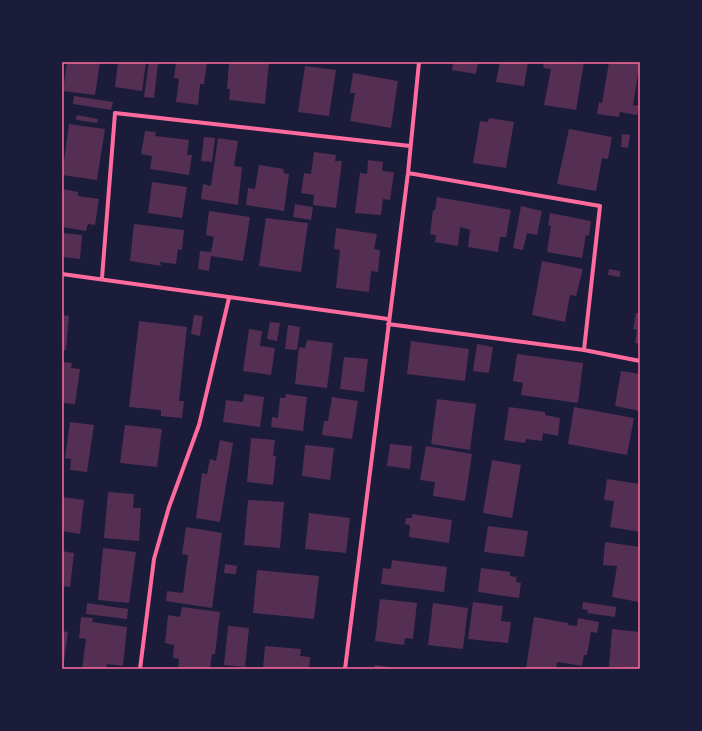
<svg xmlns="http://www.w3.org/2000/svg" width="702" height="731" viewBox="0 0 702 731" font-family="'Fira Sans Condensed',sans-serif">
<style>
.building{fill:#542f53}
.lines{fill:none;stroke-linecap:round;stroke-linejoin:round}
.minor{stroke:#ff6b9d;stroke-width:4}
.neatline{fill:none;stroke:#ff6b9d;stroke-width:1.5}
</style>
<rect width="100%" height="100%" fill="#1b1b3a"/>
<path class="building" d="M67,62H100L95,95L63,91Z
M118,62H146L142,91L115,87Z
M149,62L158,64L154,98L144,97Z
M176,62H207L204,84H200L198,105L176,102L179,79L174,78Z
M229,62H269L265,104L229,100L230,89H227Z
M453,62H478L476,74L452,70Z
M500,62H528L524,86L496,82Z
M544,62H584L576,110L544,105L551,69L543,68Z
M609,62H640L633,105L639,106L637,115L620,112L619,117L597,114L599,102L602,103Z
M305,66L336,70L329,116L298,112Z
M353,73L398,81L391,128L350,121L355,93H350Z
M74,96L113,102L111,110L73,104Z
M77,115L98,119L97,123L76,120Z
M489,118L514,122L506,168L473,163L480,121L488,122Z
M69,124L105,129L97,180L62,175Z
M569,129L612,137L608,159L602,158L596,191L557,184Z
M145,131L156,132L155,136L189,140L187,155H192L189,175L150,169L152,156L141,154Z
M622,134L630,135L628,148L621,147Z
M204,137L215,138L212,162L201,161Z
M218,138L238,141L234,166L242,167L238,205L201,199L203,184L211,186Z
M314,152L336,155L335,161H342L336,208L313,205L314,195L301,193L304,173L311,174Z
M368,160L383,162L382,171L394,172L390,200L383,199L381,215L355,213L360,173L367,174Z
M259,165L284,169L283,173L289,174L284,211L246,205L248,188L255,189Z
M152,182L187,187L182,218L148,213Z
M62,189L78,192V196L99,199L95,225L88,224L86,231L62,227Z
M437,197L511,210L506,237H500L498,252L468,247L470,230L460,227L458,246L435,242L436,235L430,234L433,210H435Z
M295,204L313,207L311,220L293,217Z
M521,206L542,211L537,235L527,233L523,250L513,248Z
M209,211L250,217L243,261L211,256L209,271L198,269L200,251L211,252L214,237L206,235Z
M550,213L591,221L589,236L586,235L582,258L547,252L551,226L548,225Z
M266,218L308,223L301,272L259,266Z
M134,224L184,230L182,250L178,249L176,264L160,262L161,266L130,261Z
M336,228L377,234L374,249L380,250L378,272L371,271L369,292L336,288L340,250L334,249Z
M62,233L82,235L80,259L62,257Z
M542,261L583,269L576,296L570,295L565,322L532,315Z
M609,269L620,271V277L608,275Z
M636,313H640V344L635,343L637,330L633,329Z
M62,315L69,316L66,350H62Z
M194,315L203,316L200,336L191,334Z
M139,321L187,327L179,401H184L182,418L161,416V410L129,407Z
M270,322L280,323L277,341L267,339Z
M288,325L300,327L297,350L285,349Z
M249,329L262,331L260,346L275,348L271,375L243,371Z
M307,340L333,343L327,388L295,384L299,347L305,348Z
M411,341L469,349L465,381L407,374Z
M477,344L493,347L489,373L473,371Z
M517,354L583,363L578,403L521,395L523,383L513,381Z
M344,357L368,359L364,392L340,389Z
M62,362L72,363L71,368L80,369L75,404L62,403Z
M621,371L640,374V411L615,406Z
M244,394L264,397L260,427L223,422L226,400L243,402Z
M286,394L307,397L303,431L271,427L272,417L278,418L280,398H285Z
M332,397L358,401L352,439L322,435L324,421H328Z
M437,399L476,404L470,450L431,444Z
M509,407L545,412V415L560,418L558,436L543,433L542,441L526,439L525,443L504,440Z
M574,407L634,418L627,455L568,444Z
M70,422L94,425L87,472L70,470L71,459L65,458Z
M125,425L162,429L157,467L120,463Z
M251,438L275,440L273,456H276L273,485L247,482Z
M220,440L233,443L220,522L196,518L202,473L207,474L210,459L216,461Z
M390,444L412,446L410,469L387,466Z
M305,445L334,448L330,480L302,476Z
M426,446L472,454L465,501L433,496L435,482L420,480Z
M492,460L521,465L512,518L483,513Z
M607,479L640,484V532L610,527L614,501L604,500Z
M108,492L134,494L133,508H141L139,541L104,538Z
M62,497L84,500L80,534L62,531Z
M248,500L284,502L280,548L244,545Z
M309,513L350,518L346,553L305,549Z
M412,514L452,520L449,543L409,537L410,525L405,524L406,518H412Z
M488,526L528,531L524,557L484,552Z
M186,527L222,533L212,608L166,601L167,591L183,593L188,555L182,554Z
M605,542L640,547L639,602L612,597L617,566L603,565Z
M103,548L136,552L129,603L98,600Z
M62,551L74,553L70,587L62,586Z
M392,560L447,567L444,592L381,584L383,568L391,569Z
M225,564L237,566L236,574L224,573Z
M481,568L510,572V576L517,577L516,582L521,583L519,598L478,592Z
M257,570L319,576L314,619L253,613Z
M380,599L417,603L413,639L405,638L404,645L375,641Z
M473,602L503,606L501,621L511,622L508,643L468,639Z
M583,602L616,607L615,617L587,613L588,610L582,609Z
M87,603L128,609L127,619L86,614Z
M433,603L468,608L463,649L428,645Z
M182,607L220,612L215,654H212L210,669H178L179,659L173,658L174,645L165,643L168,615L180,617Z
M81,617L93,618L92,622L127,627L123,666L107,664L106,669H82L86,639L79,638Z
M534,617L568,623V625L577,626L578,618L599,622L597,633L591,632L587,655H584L582,666L557,662L556,669L526,668Z
M228,626L249,628L245,667L224,665Z
M612,629L640,632V669L609,667Z
M62,631L68,632L63,669H62Z
M265,646L301,649L300,656L310,657L309,669L263,668Z
M375,665L394,668V669H374Z"/>
<g class="lines">
<path class="minor" d="M408,173L600,206L584,350
M62,274L388,319
M102,278L115,113L410,146
M388,324L584,350L640,361
M140,669L154,559L169,507L199,425L229,298
M345,669L408,173L419,62"/>
</g>
<rect width="702" height="731" fill="none" stroke="#1b1b3a" stroke-width="126"/>
<rect x="63" y="63" width="576" height="605" class="neatline"/>
</svg>
